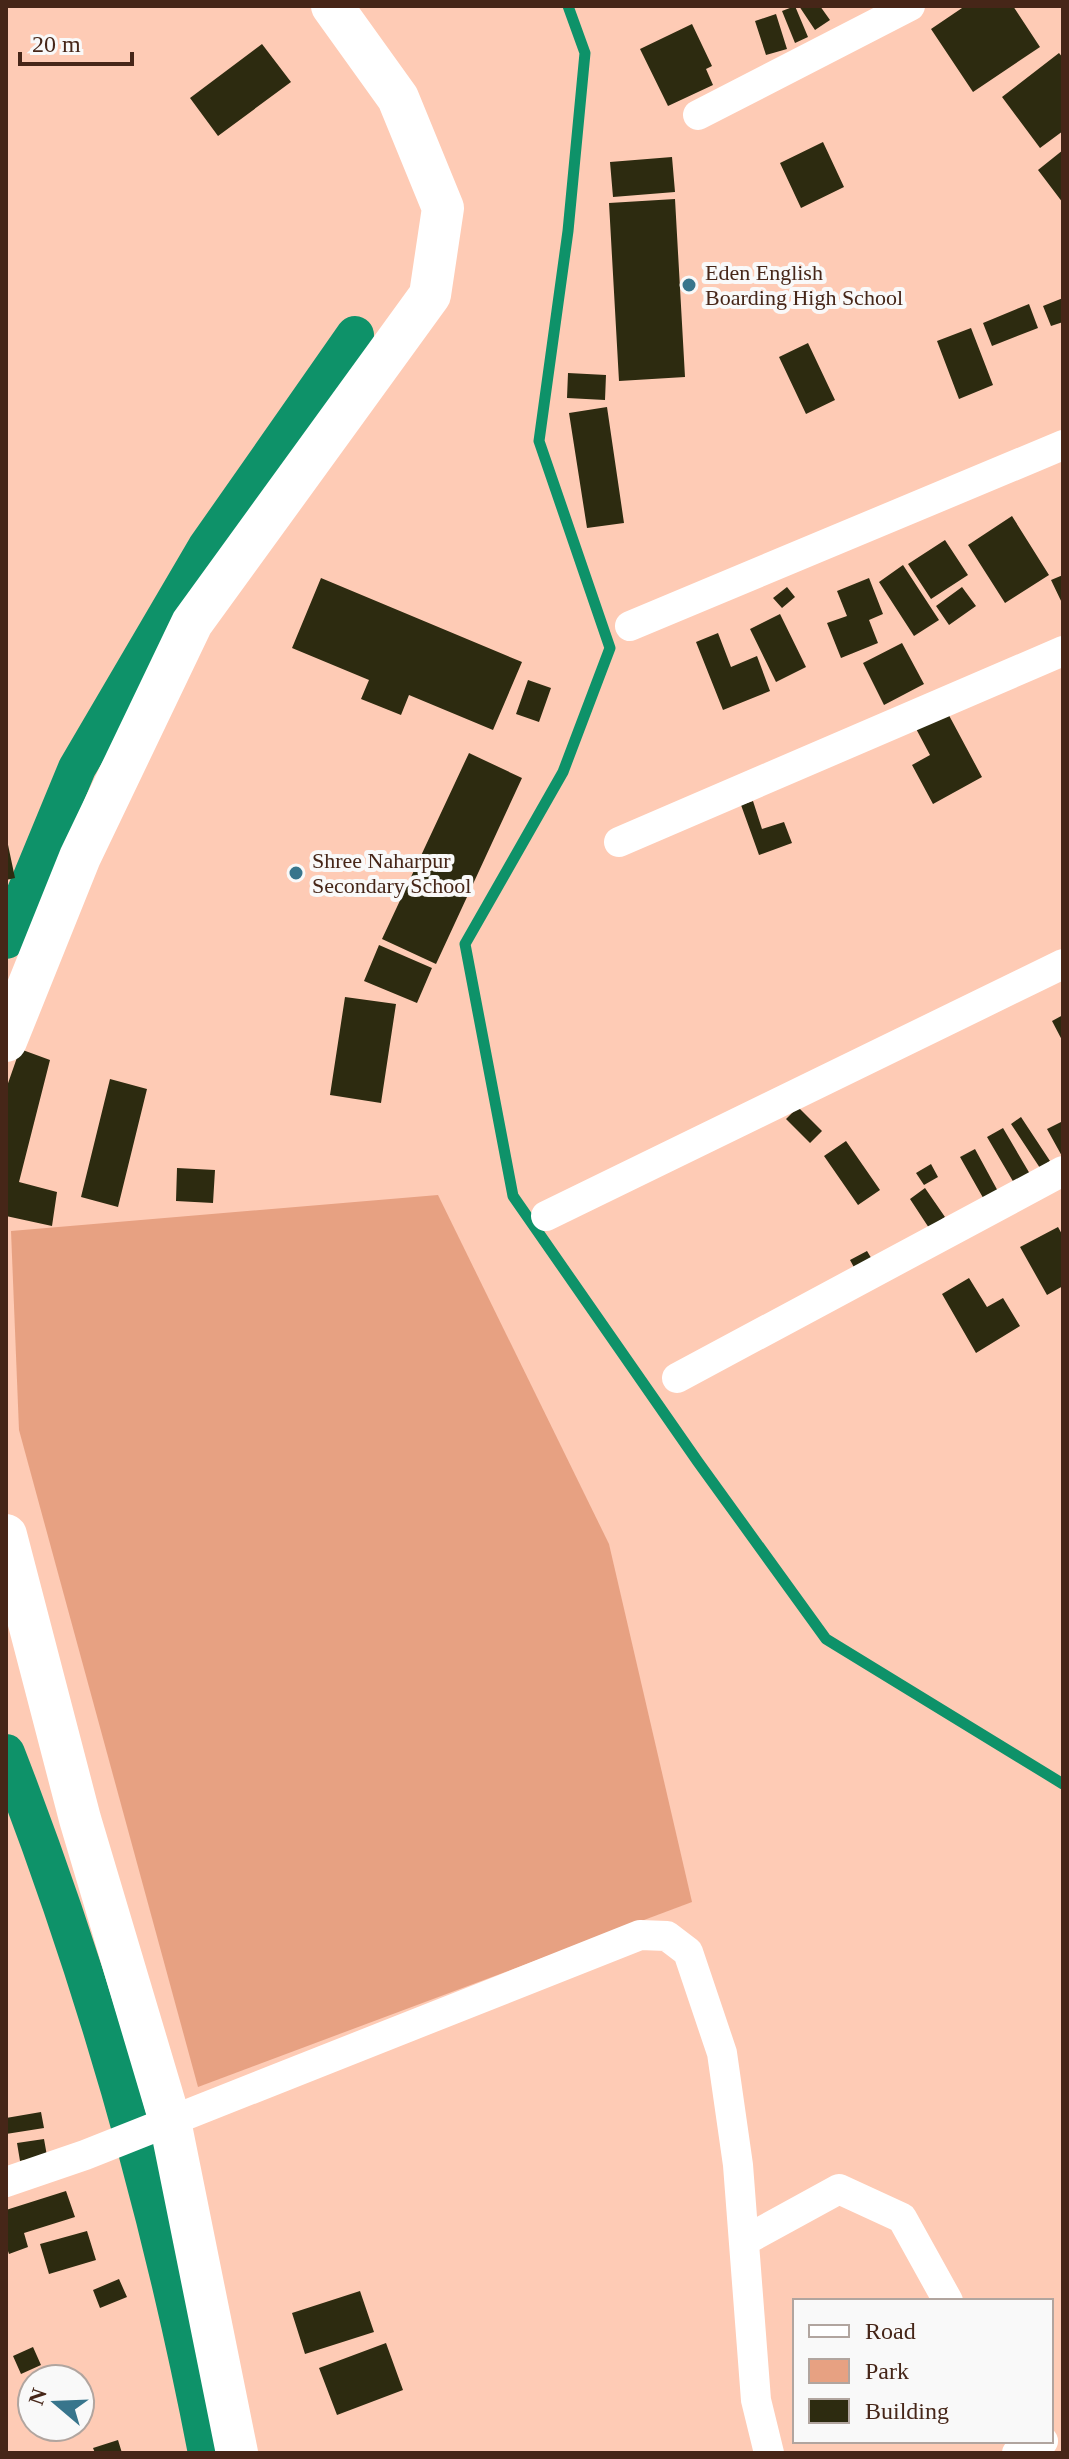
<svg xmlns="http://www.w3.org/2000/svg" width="1069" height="2459" viewBox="0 0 1069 2459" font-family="'Times New Roman',serif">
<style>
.green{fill:#e7a182}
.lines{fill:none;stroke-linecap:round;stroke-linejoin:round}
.stream{stroke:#0e9269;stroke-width:11}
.canal{stroke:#0e9269;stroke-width:38}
.building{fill:#2d2b10}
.street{stroke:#fff;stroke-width:30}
.secondary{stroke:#fff;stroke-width:42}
.poi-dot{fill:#38758c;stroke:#f9f9f9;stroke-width:3}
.labels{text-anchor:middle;stroke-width:8;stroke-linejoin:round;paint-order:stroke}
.poi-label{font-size:22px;fill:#462618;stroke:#f9f9f9;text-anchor:start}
</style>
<rect width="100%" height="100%" fill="#fecbb5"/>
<path class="green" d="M438,1195L609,1544L692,1902L198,2087L19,1430L11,1231Z"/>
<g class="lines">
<path class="stream" d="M568,6L585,53L568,231L539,441L610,648L563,772L465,944L513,1196L698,1462L826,1639L1063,1784"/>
<path class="canal" d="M6,940L77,768L206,548L355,335
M6,1753C94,1980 161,2214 207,2453"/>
</g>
<path class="building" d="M795,6L808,37L795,43L782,11Z
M799,6H820L830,20L815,30Z
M965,6H1013L1040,47L973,92L931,29Z
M776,14L787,49L766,55L755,21Z
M692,24L712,66L706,69L713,85L668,106L640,49Z
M262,44L291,82L218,136L190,98Z
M1059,53L1063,58V131L1040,148L1002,97Z
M823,142L844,187L801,208L780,163Z
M1063,150V203L1038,170Z
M672,157L675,192L613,197L610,162Z
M675,199L685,377L619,381L609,203Z
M1063,298V322L1051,326L1043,306Z
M1029,304L1038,328L992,346L983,323Z
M971,328L993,385L959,399L937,341Z
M808,343L835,400L806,414L779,357Z
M568,373L606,375L605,400L567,398Z
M607,407L624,523L587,528L569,413Z
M1012,516L1049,575L1005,603L968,545Z
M945,540L968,575L931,599L908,564Z
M903,565L939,620L914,636L879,582Z
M1063,575V605L1051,580Z
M321,578L522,662L493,730L409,695L401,715L361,699L369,680L292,648Z
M869,578L883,614L869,620L878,643L841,658L827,623L847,616L837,591Z
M787,587L795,597L782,608L773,598Z
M962,587L976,606L949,625L936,606Z
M780,614L806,667L776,682L750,629Z
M718,633L731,667L757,656L770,691L723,710L696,642Z
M902,643L924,684L884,705L863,663Z
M528,680L551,688L539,722L516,714Z
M944,706L982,777L933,804L912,765L930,755L913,723Z
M469,753L522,778L436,964L382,939Z
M753,801L762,829L784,822L792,843L759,855L741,805Z
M7,840L15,878L6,880V841Z
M379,945L432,968L417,1003L364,981Z
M345,997L396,1004L381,1103L330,1095Z
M1063,1015V1042L1052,1021Z
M20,1049L50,1060L19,1182L57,1192L52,1226L6,1216V1089Z
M110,1079L147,1089L118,1207L81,1197Z
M798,1107L822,1131L810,1143L786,1119Z
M1021,1117L1050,1161L1040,1168L1011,1124Z
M1063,1121V1158L1047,1129Z
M1003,1128L1030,1174L1014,1183L987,1137Z
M846,1141L880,1190L858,1205L824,1156Z
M975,1149L1000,1195L986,1203L960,1157Z
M931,1164L938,1177L924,1185L916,1173Z
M177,1168L215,1170L213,1203L176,1201Z
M925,1188L945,1217L929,1228L910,1199Z
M1058,1227L1063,1236V1286L1047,1295L1020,1247Z
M867,1251L873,1261L856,1271L850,1260Z
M969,1278L987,1307L1003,1298L1020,1326L976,1353L942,1294Z
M41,2112L44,2128L6,2134V2118Z
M44,2139L47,2156L20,2161L17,2143Z
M66,2191L75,2217L24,2233L28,2247L9,2254L6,2245V2210Z
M87,2231L96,2260L49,2274L40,2244Z
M119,2279L127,2297L100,2308L93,2290Z
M360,2291L374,2332L305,2354L292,2313Z
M386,2343L403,2390L337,2415L319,2368Z
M33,2347L41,2365L21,2374L13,2356Z
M118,2440L122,2453H95L93,2448Z"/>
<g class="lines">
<path class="street" d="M698,115L910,6
M630,626L1063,445
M619,842L1063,651
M546,1216L1063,964
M677,1378L1063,1171
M6,2182L85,2155L640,1935L667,1936L688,1952L722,2053L738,2165L756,2400L769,2453
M744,2241L839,2189L902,2218L948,2301
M1017,2453L1043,2441"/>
<path class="secondary" d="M6,1041L80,857L192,623L430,295L443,208L398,98L332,6
M6,1535L80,1819L170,2121L237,2453"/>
</g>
<g class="poi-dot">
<circle cx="689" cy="285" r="8"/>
<circle cx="296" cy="873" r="8"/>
</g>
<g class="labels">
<g class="poi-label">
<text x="705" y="280">Eden English<tspan x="705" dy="25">Boarding High School</tspan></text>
<text x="312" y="868">Shree Naharpur<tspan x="312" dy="25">Secondary School</tspan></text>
</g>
</g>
<rect width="1069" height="2459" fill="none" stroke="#462618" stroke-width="16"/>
<rect x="793" y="2299" width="260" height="144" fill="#f9f9f9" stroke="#b1a59f" stroke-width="2"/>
<rect x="809" y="2325" width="40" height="12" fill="#ffffff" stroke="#b1a59f" stroke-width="2"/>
<text x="865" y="2339" font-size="24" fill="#462618">Road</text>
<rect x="809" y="2359" width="40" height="24" fill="#e7a182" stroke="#b1a59f" stroke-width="2"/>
<text x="865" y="2379" font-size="24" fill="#462618">Park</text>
<rect x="809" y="2399" width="40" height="24" fill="#2d2b10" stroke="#b1a59f" stroke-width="2"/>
<text x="865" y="2419" font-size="24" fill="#462618">Building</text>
<g transform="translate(56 2403) rotate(289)"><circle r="38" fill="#f9f9f9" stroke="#b1a59f" stroke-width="2"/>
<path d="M0-6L14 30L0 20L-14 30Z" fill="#38758c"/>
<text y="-12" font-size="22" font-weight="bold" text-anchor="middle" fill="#462618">N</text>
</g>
<path d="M20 52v12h112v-12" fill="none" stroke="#462618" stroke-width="4"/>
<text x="32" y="52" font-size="24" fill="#462618" stroke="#f9f9f9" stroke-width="6" paint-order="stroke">20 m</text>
</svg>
